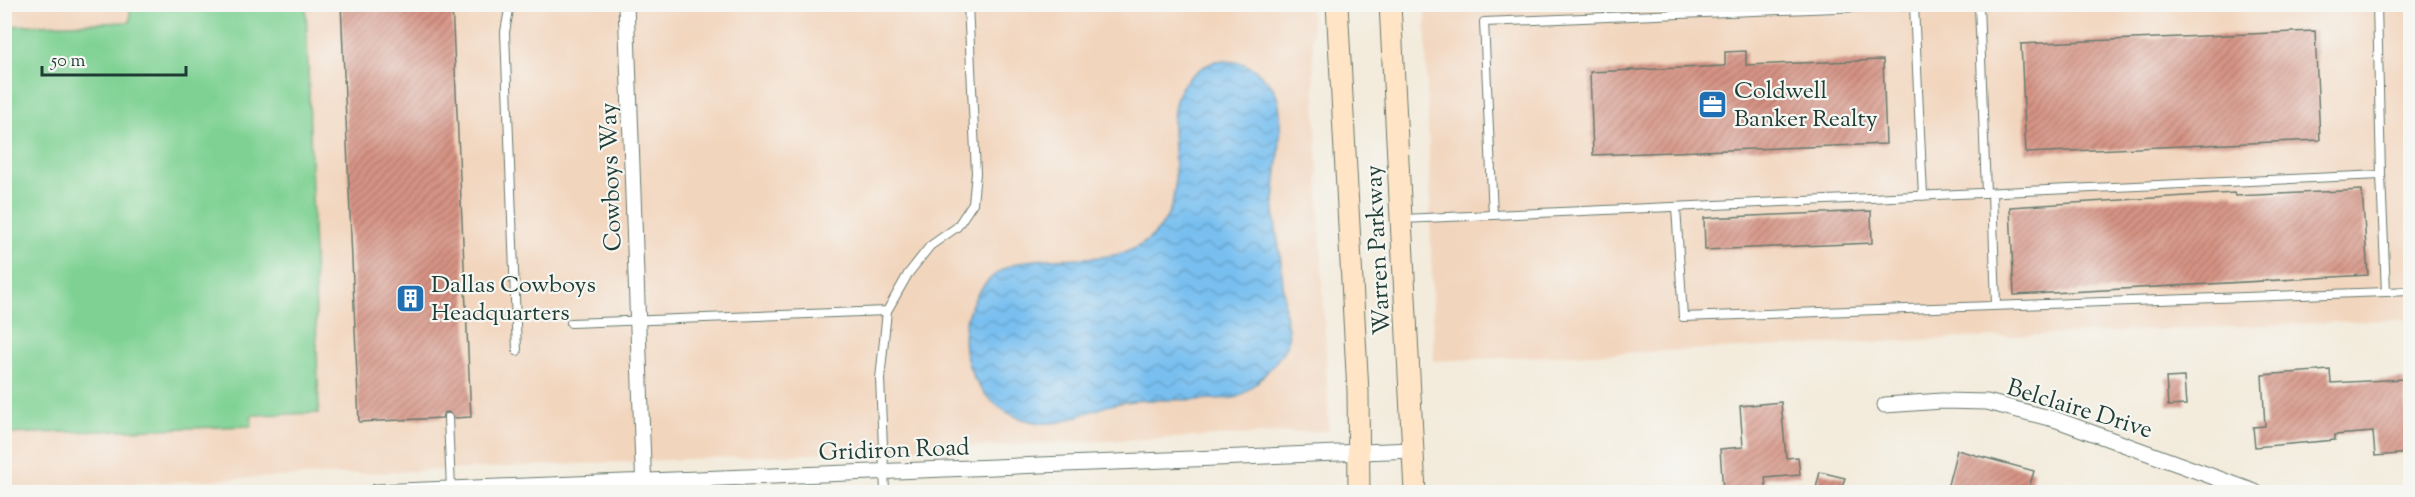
<svg xmlns="http://www.w3.org/2000/svg" width="2415" height="497" viewBox="0 0 2415 497" font-family="'Sorts Mill Goudy',serif">
<style>
.built{fill:#f2d5bd}
.green{fill:#7ed193;stroke:#4e8764;stroke-width:1.5}
.water{fill:url(#water-waves);stroke:#4c7e92;stroke-width:1.5}
.building{fill:url(#building-hatch)}
.lines{fill:none;stroke-linecap:round;stroke-linejoin:round}
.service-casing{stroke:#697a6e;stroke-width:10}
.minor-casing{stroke:#697a6e;stroke-width:17}
.secondary-casing{stroke:#697a6e;stroke-width:23}
.service{stroke:#fff;stroke-width:8}
.minor{stroke:#fff;stroke-width:15}
.secondary{stroke:#ffe4c6;stroke-width:21}
.labels{text-anchor:middle;stroke-width:4.5;stroke-linejoin:round;paint-order:stroke}
.poi-label{font-size:24px;fill:#1f3d34;stroke:#f6f6f2;text-anchor:start}
.street-label{font-size:24px;fill:#1f3d34;stroke:#f6f6f2}
</style>
<defs>
<pattern id="water-waves" width="16" height="10" patternUnits="userSpaceOnUse" patternTransform="scale(1.5)"><rect width="16" height="10" fill="#78bff0"/><path d="M0 5q4-4 8 0t8 0" fill="none" stroke="#629cc3"/></pattern>
<pattern id="building-hatch" width="6" height="6" patternUnits="userSpaceOnUse" patternTransform="scale(1.5)"><rect width="6" height="6" fill="#d69384"/><path d="M-1 1l2-2M0 6l6-6M5 7l2-2" fill="none" stroke="#ad796d"/></pattern>
</defs>
<rect width="100%" height="100%" fill="#f6f6f2"/>
<filter id="ink" filterUnits="userSpaceOnUse"><feTurbulence type="fractalNoise" baseFrequency=".0167" numOctaves="2"/><feDisplacementMap in="SourceGraphic" scale="12" xChannelSelector="R" yChannelSelector="G"/><feConvolveMatrix kernelMatrix="1 2 1 2 8 2 1 2 1" color-interpolation-filters="sRGB"/></filter>
<filter id="wash" filterUnits="userSpaceOnUse"><feTurbulence type="fractalNoise" baseFrequency=".008" numOctaves="4" result="noise"/><feDisplacementMap in="SourceGraphic" scale="24" xChannelSelector="R" yChannelSelector="G"/><feGaussianBlur stdDeviation="1.35" result="paint"/><feColorMatrix in="noise" values="0 0 0 0 0 0 0 0 0 0 0 0 0 0 0 0 0 1.4 0 .05"/><feComposite in="paint" operator="in"/></filter>
<g filter="url(#wash)">
<rect width="100%" height="100%" fill="#f3ebdb"/>
<path class="built" d="M4,5H1311L1329,431L5,489Z
M1425,5H2410V319L1434,361Z"/>
<path class="green" d="M130,5H306L319,413L252,415L251,426L5,434V26L130,22Z"/>
<path class="water" d="M1216,61C1241,61 1251,63 1268,82C1269,83 1274,89 1275,91C1288,121 1274,174 1274,207C1274,223 1278,238 1280,254C1282,273 1284,293 1285,312C1286,320 1290,333 1288,341C1284,354 1266,374 1256,383C1251,387 1243,395 1237,397C1231,399 1221,398 1214,399C1175,402 1134,395 1098,409C1080,415 1061,425 1042,423C970,416 938,330 990,279C1034,235 1119,286 1162,225C1200,172 1136,92 1216,61Z"/>
<g id="blocks">
<path class="building" d="M341,4H452L471,417L454,418L448,412L444,413L442,418L359,422Z
M2315,31L2320,140L2026,153L2021,44Z
M1746,51V65L1883,60L1886,144L1593,155L1590,72L1725,66V52Z
M2362,190L2368,275L2014,295L2010,207L2234,193L2235,196Z
M1871,211L1872,243L1705,250L1704,218Z
M2330,370L2331,383L2404,379L2407,416H2410V453L2375,456L2373,432L2335,435V440L2255,447L2253,427L2265,426L2262,375Z
M2184,377L2186,405L2168,406L2166,378Z
M1781,402L1786,458L1798,457L1800,475L1765,478L1767,492H1723L1720,449L1743,447L1740,406Z
M1957,450L2034,471L2028,492H1946Z
M1820,472L1845,478L1840,492H1815Z"/>
</g>
</g>
<g filter="url(#ink)">
<use href="#blocks" fill-opacity="0" stroke="#697a6e" stroke-width="1.5"/>
<g class="lines">
<defs>
<path id="service" d="M510,4L505,32L517,351
M1728,4V12L1484,22L1493,215L2381,175L2377,4
M1979,4L1986,193
M1914,6L1923,196
M1728,12L1940,4
M2381,175L2386,292L2410,291
M1992,193L1996,304
M1676,207L1683,317L2386,292
M1402,219L1493,215
M571,323L887,311
M448,418L451,489
M885,492L880,379L887,311L908,274L930,246L957,227L973,203L976,173L968,4"/>
<path id="minor" d="M626,4L644,492
M1885,405L1942,401L1987,402L2057,420L2255,492
M376,492L1413,450"/>
<path id="secondary" d="M1337,4L1358,392L1359,492
M1390,4L1415,492"/>
</defs>
<use href="#service" class="service-casing"/>
<use href="#minor" class="minor-casing"/>
<use href="#secondary" class="secondary-casing"/>
<use href="#service" class="service"/>
<use href="#minor" class="minor"/>
<use href="#secondary" class="secondary"/>
</g>
</g>
<defs>
<symbol id="office-square" viewBox="-11 -11 22 22"><rect x="-9" y="-9" width="18" height="18" rx="4" fill="#1f6fb2" stroke="#f6f6f2"/><path d="M-6-3h4V-5.5h4V-3h4V5H-6ZM-1-4.5V-3h2v-1.5ZM-6 0V1H6V0Z" fill="#fff"/></symbol>
<symbol id="building-square" viewBox="-11 -11 22 22"><rect x="-9" y="-9" width="18" height="18" rx="4" fill="#1f6fb2" stroke="#f6f6f2"/><path d="M-4-6H4V6H1V3H-1V6H-4ZM-2.5-4.3h1.7v1.8h-1.7ZM.8-4.3h1.7v1.8H.8ZM-2.5-1h1.7V.8h-1.7ZM.8-1h1.7V.8H.8Z" fill="#fff"/></symbol>
</defs>
<g fill-rule="evenodd">
<use href="#office-square" x="1696" y="88" width="33" height="33"/>
<use href="#building-square" x="394" y="282" width="33" height="33"/>
</g>
<g class="labels">
<g class="poi-label">
<text x="1734" y="98">Coldwell<tspan x="1734" dy="28">Banker Realty</tspan></text>
<text x="431" y="292">Dallas Cowboys<tspan x="431" dy="28">Headquarters</tspan></text>
</g>
<g class="street-label">
<text transform="translate(610 177) rotate(-92)" y="8">Cowboys Way</text>
<text transform="translate(1377 250) rotate(-93)" y="8">Warren Parkway</text>
<text transform="translate(2080 408) rotate(17)" y="8">Belclaire Drive</text>
<text transform="translate(894 449) rotate(-2)" y="8">Gridiron Road</text>
</g>
</g>
<rect width="2415" height="497" fill="none" stroke="#f6f6f2" stroke-width="24"/>
<path d="M42 66v9h144v-9" fill="none" stroke="#1f3d34" stroke-width="3"/>
<text x="51" y="66" font-size="18" fill="#1f3d34" stroke="#f6f6f2" stroke-width="4.5" paint-order="stroke">50 m</text>
</svg>
